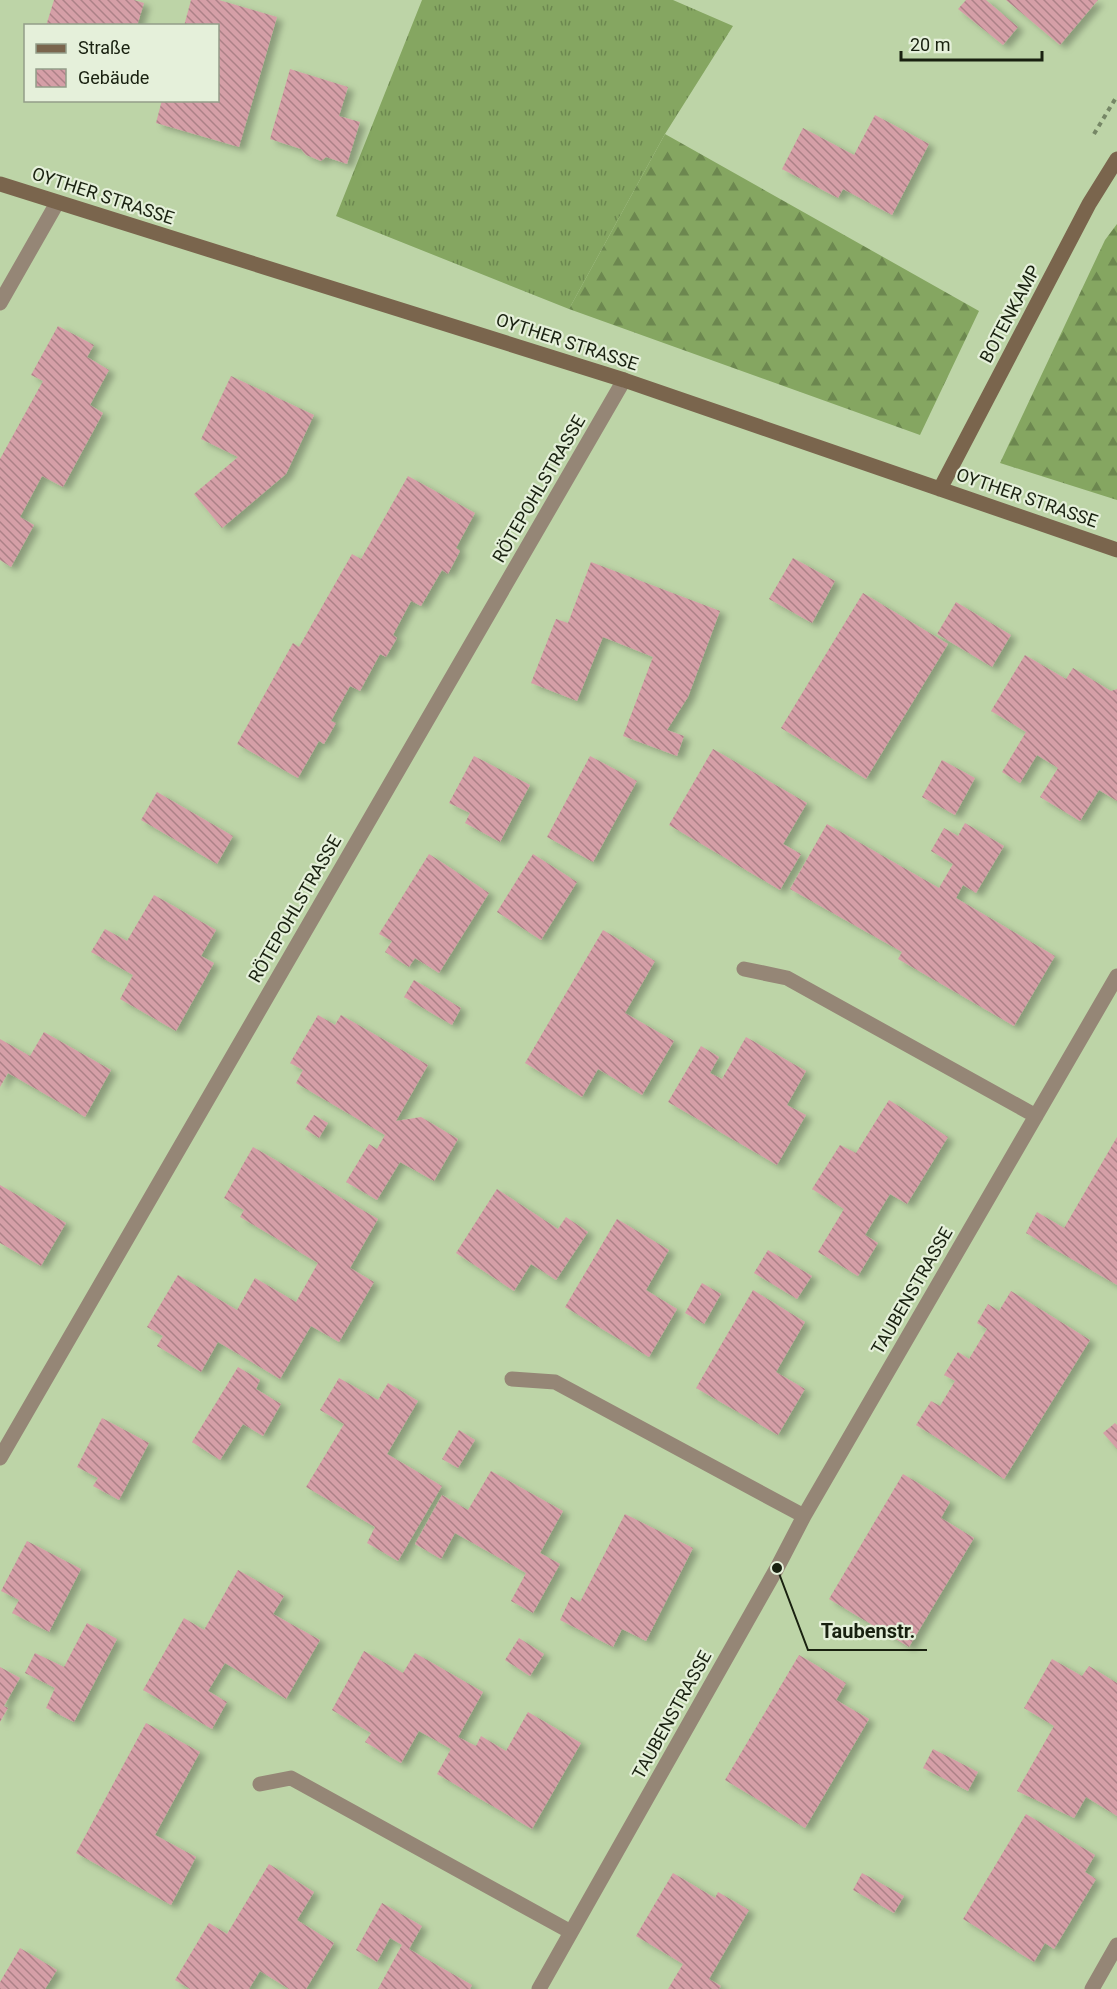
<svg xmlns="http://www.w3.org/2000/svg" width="1117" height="1989" viewBox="0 0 1117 1989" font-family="Roboto,sans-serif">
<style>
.grass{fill:url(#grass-tufts)}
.forest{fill:url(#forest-firs)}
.building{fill:url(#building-back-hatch);filter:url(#shadow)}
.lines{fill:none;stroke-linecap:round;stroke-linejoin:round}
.path{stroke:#768766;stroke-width:4;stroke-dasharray:4.5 4.5;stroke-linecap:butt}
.street{stroke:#958676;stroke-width:15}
.secondary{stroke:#7a654d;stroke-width:15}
.labels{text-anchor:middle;stroke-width:4.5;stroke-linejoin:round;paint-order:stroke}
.street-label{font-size:18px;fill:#192110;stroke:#e5f0da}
.leader{fill:none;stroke:#192110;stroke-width:2}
.callout-dot{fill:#192110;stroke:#e5f0da;stroke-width:2}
.callout-label{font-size:20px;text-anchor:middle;font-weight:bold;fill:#192110;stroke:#e5f0da;stroke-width:4.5;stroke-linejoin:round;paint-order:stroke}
</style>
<defs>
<pattern id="grass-tufts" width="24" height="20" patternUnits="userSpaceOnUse" patternTransform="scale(1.5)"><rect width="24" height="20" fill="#85a661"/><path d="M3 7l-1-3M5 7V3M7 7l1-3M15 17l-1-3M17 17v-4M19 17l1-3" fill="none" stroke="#6c874f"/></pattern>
<pattern id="forest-firs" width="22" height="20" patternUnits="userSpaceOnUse" patternTransform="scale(1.5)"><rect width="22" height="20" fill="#85a661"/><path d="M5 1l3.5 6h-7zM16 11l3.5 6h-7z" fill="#6c874f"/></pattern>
<pattern id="building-back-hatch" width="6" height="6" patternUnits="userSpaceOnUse" patternTransform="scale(1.5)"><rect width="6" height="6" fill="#d59fa7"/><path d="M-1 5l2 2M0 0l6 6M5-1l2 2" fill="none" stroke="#ac8187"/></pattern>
<filter id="shadow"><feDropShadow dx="6" dy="4" stdDeviation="3" flood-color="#0004"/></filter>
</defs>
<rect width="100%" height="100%" fill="#bdd4a7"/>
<path class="grass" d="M422,0H673L733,26L665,134L569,309L336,216Z"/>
<path class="forest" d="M665,134L979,311L920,435L569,309Z
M1117,224V500L1000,463L1105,240Z"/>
<path class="building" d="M54,0H134L144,3L137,26H46Z
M191,0H219L277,17L239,147L156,123L162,100H218V26H184Z
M966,0H986L1018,27L1003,45L958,9Z
M1006,0H1098L1060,45Z
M290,69L348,87L339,116L360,122L347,164L326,157L321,161L306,155L301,149L270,139Z
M875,115L929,144L892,215L843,189L838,198L782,169L803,128L854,155Z
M58,326L94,345L87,357L109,370L90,405L103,413L63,487L42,476L20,517L34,525L11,567L0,560V459L43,381L31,375Z
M231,376L314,415L286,474L222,528L194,494L238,457L201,439Z
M408,476L475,513L456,548L460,551L448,574L442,570L421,606L411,601L393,635L397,638L386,657L380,654L360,691L350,686L331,721L336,723L324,744L319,741L298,778L237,744L293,643L299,647L352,554L361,559Z
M793,558L835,581L812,623L769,599Z
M591,562L720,611L688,697L667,730L684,736L677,756L623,736L653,657L603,637L577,701L531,683L556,619L568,623Z
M863,593L948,644L866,779L781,728Z
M956,602L1011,635L992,667L937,634Z
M1025,655L1066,679L1073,668L1111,691L1117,689V801L1099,790L1080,821L1040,797L1058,768L1037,755L1020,783L1002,772L1026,732L991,711Z
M713,749L807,803L783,844L801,854L780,890L669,825Z
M474,756L530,785L500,842L465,823L470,813L449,803Z
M590,756L637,781L593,862L547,837Z
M942,760L975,778L955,815L922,797Z
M157,792L233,836L217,864L141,820Z
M965,823L1004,846L976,893L963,885L956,898L1055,956L1014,1026L898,959L902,952L790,889L827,824L939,888L953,864L931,851L944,828L958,836Z
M429,854L489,893L439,973L415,958L409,967L385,952L392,941L379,934Z
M533,854L577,882L541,940L497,912Z
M154,895L216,930L201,956L214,963L176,1031L120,999L133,975L91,952L105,929L127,941Z
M603,930L655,961L625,1013L674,1041L642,1095L598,1069L582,1097L525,1063Z
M414,980L461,1008L452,1025L404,997Z
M318,1015L335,1025L341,1015L428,1065L396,1121L421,1117L458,1139L434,1181L400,1162L377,1200L346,1182L369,1144L377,1149L385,1135L296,1083L303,1070L290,1063Z
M44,1032L111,1070L85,1117L8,1073L0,1087V1039L30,1056Z
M746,1037L806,1071L787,1105L806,1115L777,1165L668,1102L701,1046L719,1057L710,1073L722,1079Z
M889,1100L948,1137L907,1204L890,1194L865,1235L878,1243L858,1276L818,1252L844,1209L812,1189L840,1145L856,1153Z
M314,1115L328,1123L319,1138L305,1129Z
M1117,1137V1285L1026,1233L1037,1212L1064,1228Z
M253,1147L378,1219L350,1268L374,1282L339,1342L311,1326L280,1379L218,1342L201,1372L157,1346L163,1336L147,1327L178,1275L237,1310L255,1278L296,1302L318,1263L240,1217L244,1210L224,1198Z
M0,1185L66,1223L41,1266L0,1243Z
M497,1189L558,1229L566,1217L588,1232L556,1280L531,1264L514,1291L456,1253Z
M617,1219L669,1250L646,1290L677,1309L649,1357L565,1307Z
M768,1250L812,1276L797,1299L754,1273Z
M702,1283L721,1294L704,1324L685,1313Z
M753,1290L805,1322L776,1372L805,1389L778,1435L696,1388Z
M1011,1291L1090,1340L1004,1479L916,1425L931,1401L940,1406L955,1381L944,1375L958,1352L969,1359L987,1329L977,1323L988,1304L999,1311Z
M238,1367L260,1380L256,1389L281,1404L263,1436L243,1424L220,1460L192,1442Z
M339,1378L378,1400L388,1383L418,1401L387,1454L442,1486L398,1561L367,1543L375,1527L306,1487L344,1424L320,1410Z
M102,1418L149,1443L119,1500L93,1486L98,1478L77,1467Z
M1115,1423L1117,1425V1449L1103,1433Z
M459,1430L475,1440L458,1468L442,1459Z
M491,1471L563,1511L540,1553L560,1564L533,1613L511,1601L526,1573L455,1533L441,1559L415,1544L442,1495L468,1510Z
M903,1474L950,1502L941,1518L974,1538L909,1647L829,1599Z
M625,1514L693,1548L646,1641L622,1629L613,1647L560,1620L571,1597L580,1602Z
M27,1541L81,1569L49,1632L12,1613L19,1600L1,1591Z
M238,1570L284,1596L273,1614L320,1640L286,1699L225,1663L208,1691L227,1702L212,1729L143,1690L184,1618L204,1630Z
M87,1623L117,1639L74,1722L46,1708L55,1688L25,1673L35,1653L64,1667Z
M519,1638L544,1654L530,1676L505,1660Z
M364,1651L403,1673L415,1653L483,1692L458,1737L476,1746L481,1736L506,1751L528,1712L581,1743L532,1829L437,1774L451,1749L419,1731L401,1763L365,1742L371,1733L332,1710Z
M799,1655L846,1683L836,1700L869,1719L805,1828L725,1780Z
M1052,1659L1082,1676L1089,1666L1117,1683V1816L1086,1797L1074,1818L1017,1791L1054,1726L1024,1708Z
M0,1667L20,1678L4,1706L8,1708L0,1722Z
M146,1723L200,1752L155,1835L196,1857L171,1905L76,1853Z
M933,1749L978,1772L968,1791L923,1768Z
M1026,1814L1095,1855L1085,1872L1096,1879L1054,1949L1045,1943L1034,1962L963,1919Z
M269,1864L314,1892L297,1920L334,1943L306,1989H289L260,1971L249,1989H190L175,1980L209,1923L227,1934Z
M673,1873L715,1898L718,1892L749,1910L709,1979L721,1986L719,1989H668L683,1964L636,1936Z
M862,1873L904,1896L894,1913L853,1890Z
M382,1903L422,1926L409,1949L472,1985L470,1989H378L402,1945L390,1938L377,1962L356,1950Z
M20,1948L57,1970L45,1989H0V1982Z"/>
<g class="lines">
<path class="path" d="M1094,134L1117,96"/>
<path class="street" d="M0,303L57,203
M744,969L787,978L1036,1116
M512,1379L555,1382L804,1516
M0,1458L624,380
M260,1784L291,1778L571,1932
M539,1989L777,1568L804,1516L1117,976
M1092,1989L1117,1945"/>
<path class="secondary" d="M0,184L624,380L1117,550
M940,489L1089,204L1117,159"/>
</g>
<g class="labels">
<g class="street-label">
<text transform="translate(103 196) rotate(18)" y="6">OYTHER STRASSE</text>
<text transform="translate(1010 314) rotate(-62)" y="6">BOTENKAMP</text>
<text transform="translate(567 342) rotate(18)" y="6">OYTHER STRASSE</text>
<text transform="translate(539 489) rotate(-60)" y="6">RÖTEPOHLSTRASSE</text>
<text transform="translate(1027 498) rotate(19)" y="6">OYTHER STRASSE</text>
<text transform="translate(295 909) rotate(-60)" y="6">RÖTEPOHLSTRASSE</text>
<text transform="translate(912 1291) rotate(-60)" y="6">TAUBENSTRASSE</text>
<text transform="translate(672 1715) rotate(-61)" y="6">TAUBENSTRASSE</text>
</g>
</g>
<path class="leader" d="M777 1568L808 1650H927"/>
<circle class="callout-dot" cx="777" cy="1568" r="6"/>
<g class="callout-label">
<text x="868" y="1638">Taubenstr.</text>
</g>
<rect x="24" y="24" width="195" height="78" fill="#e5f0da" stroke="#939d89" stroke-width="1.5"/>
<rect x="36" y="44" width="30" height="9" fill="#7a654d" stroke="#939d89" stroke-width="1.5"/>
<text x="78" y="54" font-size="18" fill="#192110">Straße</text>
<rect x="36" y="69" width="30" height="18" fill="url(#building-back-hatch)" stroke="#939d89" stroke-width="1.5"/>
<text x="78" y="84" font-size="18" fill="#192110">Gebäude</text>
<path d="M901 51v9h141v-9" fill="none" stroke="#192110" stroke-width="3"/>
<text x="910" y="51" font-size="18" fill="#192110" stroke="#e5f0da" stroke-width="4.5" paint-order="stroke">20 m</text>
</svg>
